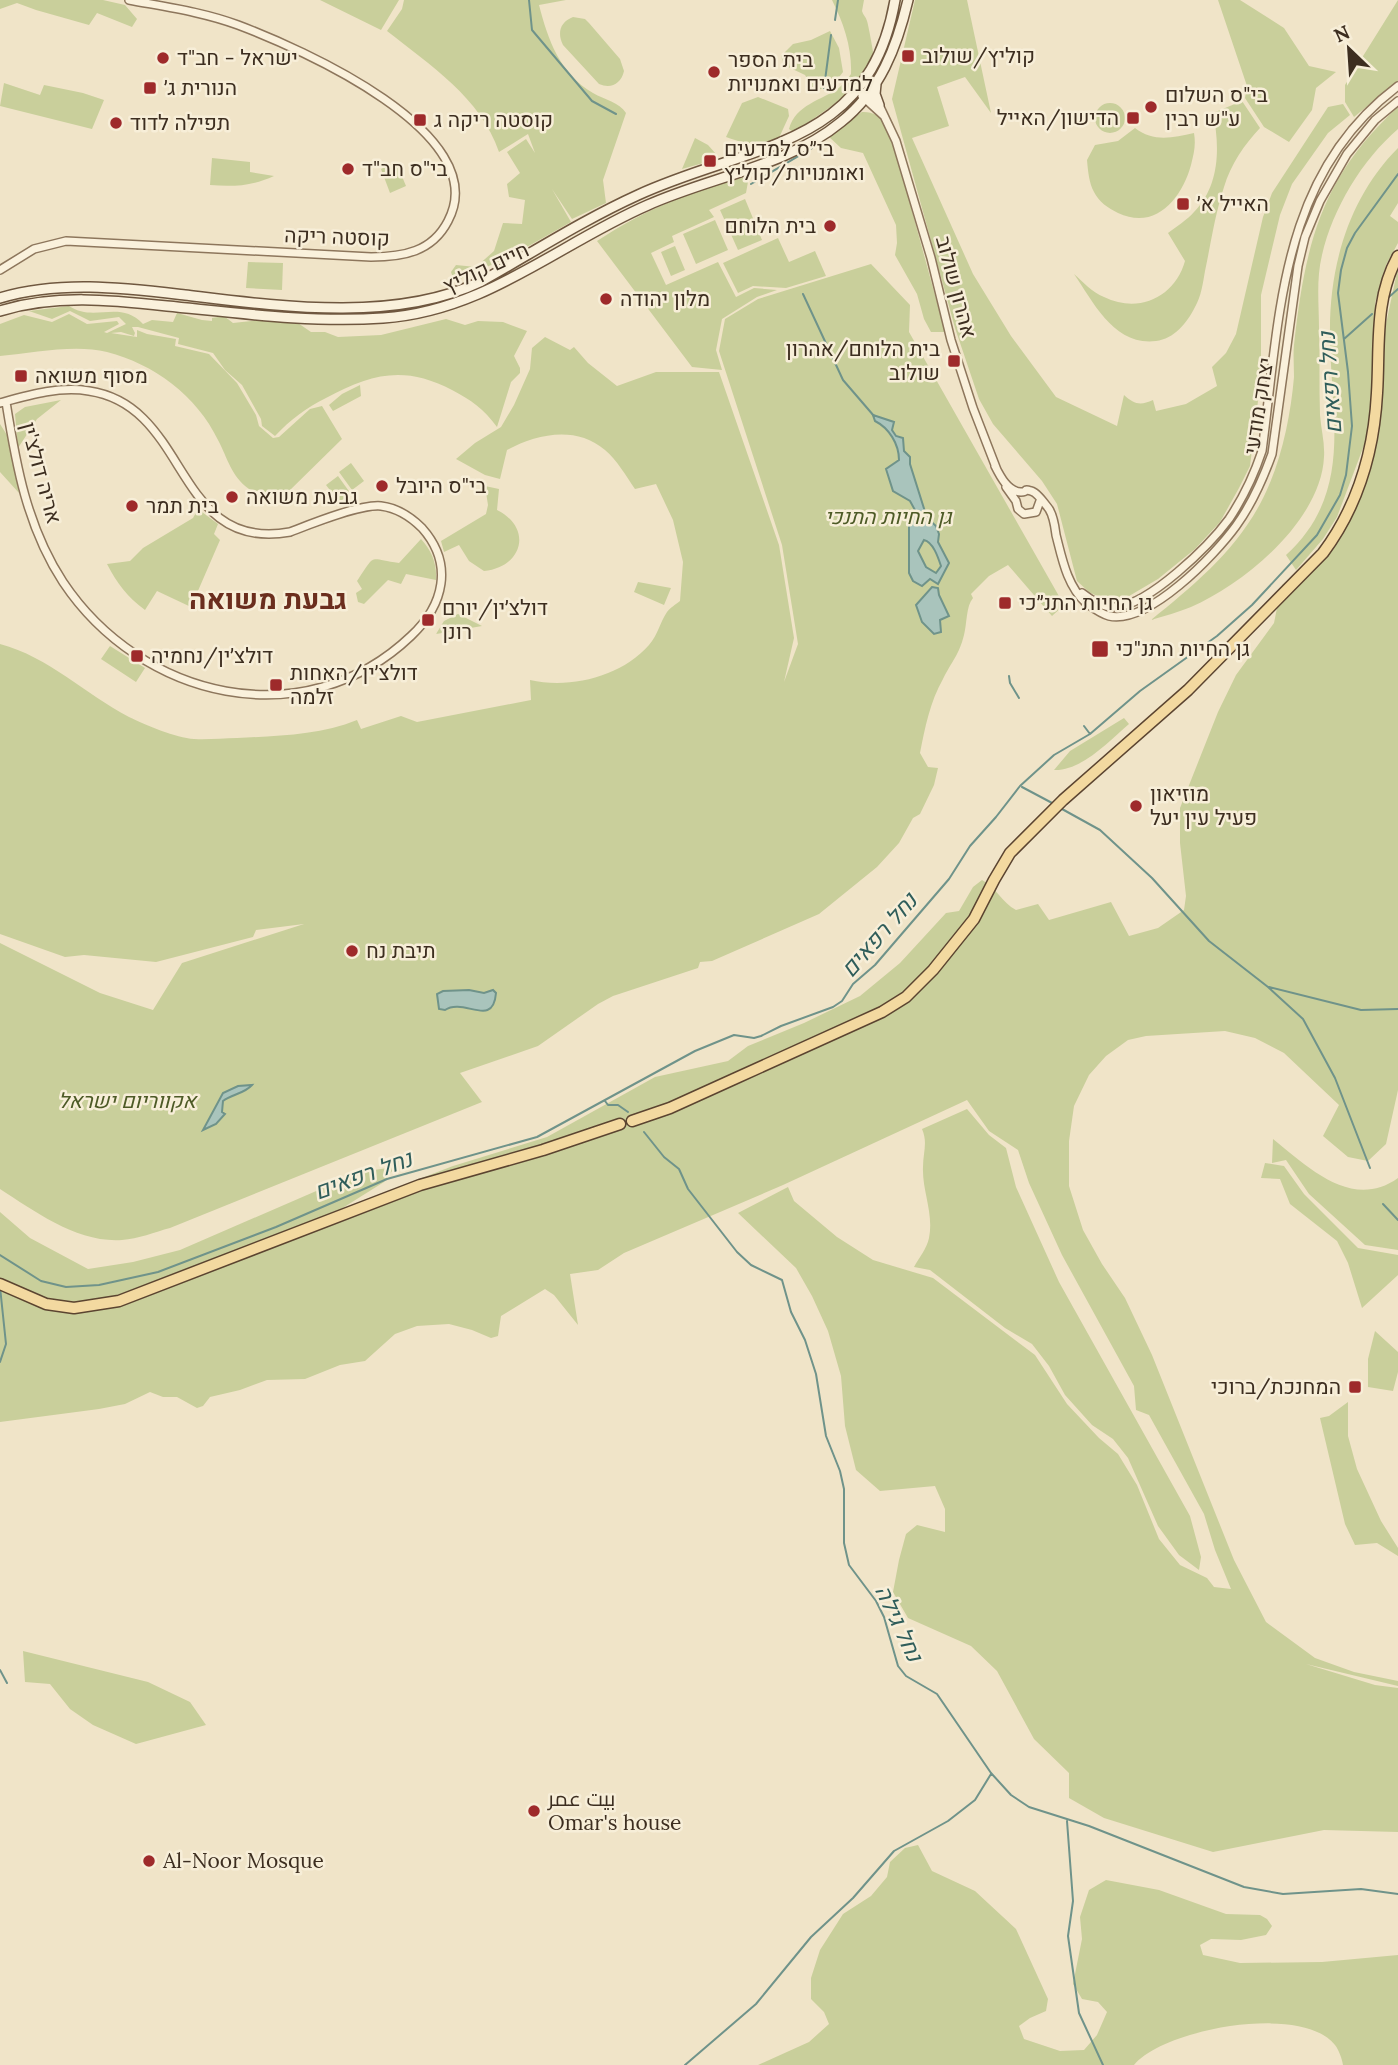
<svg xmlns="http://www.w3.org/2000/svg" width="1398" height="2065" viewBox="0 0 1398 2065" font-family="Lora,Cairo,Heebo,serif">
<style>
.green{fill:#c9cf9b}
.water{fill:#a9c4bc;stroke:#6f938a;stroke-width:2;fill-rule:evenodd}
.lines{fill:none;stroke-linecap:round;stroke-linejoin:round}
.stream{stroke:#6f938a;stroke-width:2}
.tertiary-casing{stroke:#8d765c;stroke-width:10}
.secondary-casing{stroke:#6f573f;stroke-width:12}
.primary-casing{stroke:#5b4430;stroke-width:13}
.tertiary{stroke:#faf1dc;stroke-width:7}
.secondary{stroke:#faf1dc;stroke-width:9}
.primary{stroke:#f3d9a0;stroke-width:10}
.poi-dot{fill:#9e2a2b;stroke:#f7eed8;stroke-width:2.5}
.labels{text-anchor:middle;stroke-width:5;stroke-linejoin:round;paint-order:stroke}
.poi-label{font-size:21px;fill:#3d2e20;stroke:#f7eed8;text-anchor:start}
.street-label{font-size:21px;fill:#3d2e20;stroke:#f7eed8}
.park-label{font-size:21px;font-style:italic;fill:#4d5a26;stroke:#f7eed8}
.water-label{font-size:23px;font-style:italic;fill:#2f5d5a;stroke:#f7eed8}
.district-label{font-size:28px;font-weight:bold;fill:#6b2e1e;stroke:#f7eed8}
</style>
<rect width="100%" height="100%" fill="#f0e4c8"/>
<path class="green" d="M0,0H103L125,5L137,19L132,27L97,13L89,25L36,10L17,3L0,9Z
M320,0H399L381,30Z
M404,0H566L539,5C548,40 560,74 593,93C605,100 619,102 626,113L603,180L606,203L572,219L552,189L571,222L511,256L460,279L453,278L451,272L456,265L476,267L494,251L503,223L522,224L525,200L509,197L507,184L520,173L507,152L526,139L535,153L528,134L499,152C481,98 430,65 387,31L402,9Z
M832,0H864L862,11C863,15 866,17 867,21C868,23 874,55 874,59C871,83 812,120 793,132L789,129C796,104 821,101 840,87C844,83 848,78 851,74C852,48 844,24 832,0Z
M915,0H967L991,113L965,77L937,87L949,126L912,138L973,274L1011,336L1056,397L1117,426L1124,395C1134,404 1140,406 1153,400L1156,411L1186,404L1217,386L1212,367L1226,353L1236,334L1263,217L1272,193L1328,107L1343,104L1350,115L1328,133L1292,184L1280,215L1261,295V363L1258,401L1250,466L1239,488L1220,522L1195,549L1158,579L1124,599L1107,601L1089,592L1077,581L1057,504L1042,481L993,424L979,399L955,328L892,99Z
M1218,0H1240L1284,28L1309,66L1336,72L1316,88L1312,110L1289,142L1264,127L1245,98L1247,86Z
M1398,0V81L1354,117L1345,102V85Z
M573,17L585,19L589,23L620,59L624,71C621,84 611,89 599,84L563,45C557,33 560,22 573,17Z
M830,31L839,48L843,72L836,81L815,92L805,75L784,65L781,56L793,44L811,40Z
M4,83L40,95L44,85L83,93L104,100L92,129L0,106Z
M758,97L788,109L789,116L778,140C759,146 745,144 726,137L742,103Z
M1242,101L1260,128C1244,145 1231,164 1224,187C1215,214 1211,243 1205,271C1203,283 1201,297 1195,307C1187,323 1174,339 1156,341C1114,346 1094,303 1074,274C1083,282 1092,292 1104,297C1139,314 1175,297 1185,261L1168,233C1177,226 1187,220 1194,212C1220,185 1220,147 1213,113Z
M1095 118a15 15 0 1 1 30 0a15 15 0 1 1-30 0Z
M1398,107V129C1362,160 1333,208 1322,255C1316,280 1319,304 1319,329C1320,358 1319,386 1320,415C1321,429 1325,443 1324,457C1321,520 1245,584 1191,607C1179,612 1164,616 1151,620C1198,582 1245,543 1269,485C1283,453 1291,412 1294,377C1294,366 1293,355 1294,345C1305,245 1321,177 1398,107Z
M862,112C883,111 887,128 894,145L945,332H931L924,319L917,294L895,255L897,243L896,225L863,153L841,148L828,136Z
M1135,128C1153,142 1172,138 1194,133C1196,145 1194,153 1191,165C1182,198 1156,231 1118,213C1108,208 1099,202 1094,192C1089,183 1088,171 1087,160L1095,145L1118,141Z
M695,138L708,145L716,154L707,162L682,169Z
M1398,148V203L1390,216L1398,222V243L1386,265L1375,303L1374,403L1369,432L1337,517L1323,539L1296,570L1286,555C1355,492 1330,414 1330,334C1329,266 1349,197 1398,148Z
M212,158L250,162V172L274,176C252,186 233,187 210,185Z
M396,162L406,186L390,193L381,169Z
M749,176L746,193L709,210L714,217L672,236L674,242L651,253L666,285L718,262L736,297L754,288L777,290L757,297L722,319L716,350L722,370L692,367L597,241C646,209 693,190 749,176Z
M745,199L762,240L738,250L720,210Z
M715,220L728,250L696,264L683,234Z
M778,238L789,262L815,251L826,276L786,288L753,286L738,293L723,263Z
M675,246L685,270L671,276L661,252Z
M248,262L283,263L282,290L246,288Z
M871,264L910,305L909,332L1064,605L1052,616L1008,565L989,576L971,594L973,598C966,606 967,624 964,635C959,655 952,661 943,679C930,702 925,727 920,753L928,767L938,768L934,785L920,814L913,818L899,843L877,867L819,914L712,961L700,962L698,968L613,996L598,1004L538,1046L460,1073L482,1102L170,1228C155,1232 138,1239 122,1240C77,1243 36,1212 0,1189V943L100,993L153,1010L182,963L304,924L256,930L253,937L156,962L84,955L65,957L0,934V644C49,657 85,694 129,717C146,725 176,738 194,739C208,740 223,738 237,738C278,736 320,735 357,720L361,729L401,716L417,722L531,700L530,680C570,689 621,677 649,645C658,635 660,622 667,612C670,608 676,604 680,601L683,562L673,520L656,484L635,489C626,476 617,460 605,450C576,425 536,434 507,450L500,479L485,475L456,459L475,443L501,427L514,405L530,369L532,348L545,337L570,350L574,347L588,363L617,386L656,372H719L779,545L794,638L784,682L798,644L782,545L719,351L725,319L758,299Z
M1398,267V1090L1386,1144L1368,1161L1348,1157L1323,1136L1339,1105L1284,1053L1255,1038L1225,1031L1146,1036L1128,1040L1106,1056L1089,1075L1074,1106L1069,1141V1186L1083,1230L1102,1264L1125,1298L1152,1355L1234,1560L1266,1622L1315,1658L1354,1672L1398,1681V1686L1306,1664L1375,1685L1398,1688V1832L1324,1830L1213,1852L1104,1818L1069,1798V1773L1034,1739L997,1671L971,1646L908,1618L893,1592L899,1560L906,1534L917,1525L945,1532V1509L935,1486L880,1491L856,1470L845,1426L841,1376L828,1331L812,1296L796,1268L738,1213L788,1187L794,1201L837,1237L873,1260L933,1278L1035,1355L1067,1404L1099,1438L1118,1454L1137,1485L1159,1539L1180,1565L1207,1578L1214,1587L1231,1589L1215,1550L1204,1514L1149,1415L1136,1410L1134,1386L1062,1255L1029,1183L1018,1150L989,1131L967,1100L783,1185L624,1253L598,1270L570,1274L578,1325L554,1295L545,1289L501,1316L498,1336L491,1338L472,1330L449,1324L417,1326L395,1334L365,1361L340,1365L305,1379L267,1380L240,1390L210,1397L203,1406L197,1408L177,1397H163L150,1392L125,1404L99,1409L0,1422V1212L30,1238L88,1269L133,1262L180,1250L360,1172L395,1167L384,1182L341,1209L453,1166L547,1137L655,1077L728,1061L748,1046L804,1023L860,996L900,963L946,913L959,911L973,887L982,880C996,887 1002,903 1016,910L1038,904L1049,920L1111,902L1129,936L1158,928L1184,910L1186,896L1180,843V808L1218,712L1236,675L1274,623L1277,608L1275,598L1281,591L1282,585L1302,569L1339,528L1367,469L1386,324Z
M69,306C94,323 120,299 143,324L152,320L173,322L177,313L202,320L212,321V318L224,316L233,323L270,319L295,321L311,332H325L338,337L381,335L446,319L465,325L478,321L503,322L527,331L514,356L520,368V373L511,382L497,427C484,409 471,400 452,390C404,365 371,374 326,398C306,408 291,419 275,436L262,426L261,419L242,385L225,370L213,353L178,344L179,338L138,327H132L135,333L134,336L121,332L111,333L137,337V330L147,334L176,339L175,346L209,354L237,383L256,415L259,426L273,438L279,437L310,409L322,406L342,439L286,494C275,493 258,494 249,489C231,476 228,459 218,440C197,396 154,364 107,352C74,344 34,353 0,356V324L24,315L52,322L69,314L87,324L117,321L119,324L104,332L107,333L126,324L119,317L90,321L70,311L52,319L29,311Z
M360,385L361,396L333,411L329,405L342,394Z
M61,400L37,419L18,448L15,414L25,407Z
M0,424L7,435L19,493L0,472Z
M351,463L364,481L352,490L339,472Z
M338,476L351,494L339,502L326,485Z
M485,486L499,489L497,510C533,528 523,567 484,571L469,561L459,545L444,552L441,541L486,514L488,505Z
M198,509L218,524L214,534L220,540L191,607L157,591L145,610C127,597 117,583 107,564L130,561L143,548L193,518Z
M421,539C432,551 437,564 436,580L406,574L401,584L388,580L364,604L358,602L356,593L362,589L357,581C377,552 367,559 399,563Z
M638,582L671,588L664,605L634,592Z
M458,614L482,626L436,634L444,621Z
M110,646L145,668L136,682L101,659Z
M1124,718L1129,724C1109,741 1082,771 1054,770L1070,751Z
M967,1109L989,1135L1006,1148L1016,1187L1059,1282L1190,1516L1201,1557L1199,1570L1179,1555L1158,1526L1128,1458L1113,1439L1092,1425L1065,1395L1049,1366L1032,1344L1005,1328L930,1270L914,1267C919,1258 927,1248 929,1238C934,1213 922,1191 923,1167C923,1152 928,1143 922,1129Z
M1273,1139C1308,1167 1352,1211 1398,1178V1250L1365,1245L1309,1194L1286,1160L1272,1163Z
M1265,1163L1284,1166L1304,1194L1358,1248L1398,1255V1275L1362,1308L1348,1263L1337,1241L1290,1204L1280,1179L1261,1178Z
M1375,1331L1398,1352V1372L1393,1391L1368,1387V1359Z
M1348,1402V1436L1357,1469L1381,1521L1398,1548V1556L1377,1543L1355,1545L1345,1524L1320,1418L1329,1416Z
M23,1651L148,1682L190,1702L206,1725L136,1744L93,1725L70,1709L50,1684L25,1682Z
M918,1845L932,1871L975,1891L1016,1929L1048,1999L1046,2011L1030,2018L1019,2026L1024,2039L1060,2051L1084,2050L1097,2035L1107,2012L1098,2002L1082,1999L1073,1984L1082,1939L1080,1917L1089,1890L1106,1880L1159,1890L1226,1914L1260,1915L1267,1919L1272,1926L1266,1935L1241,1940L1211,1939L1200,1945L1203,1955L1240,1963L1322,1962L1398,1955V2065H1343C1342,2059 1339,2050 1335,2045C1303,2003 1163,2029 1134,2065H758L809,2042L829,2024L824,2012L811,1999V1978L820,1950L843,1914L871,1896L887,1877L890,1862L905,1848Z"/>
<path class="water" d="M873,415L894,422L892,430L896,436L903,438L904,451L910,457V464L927,518L936,526L939,534L938,542L949,563L938,584L930,579L922,586L913,581L909,573V527L915,510L910,501L893,491L886,469L899,460C899,444 889,428 875,421ZM924,540C933,542 938,557 941,566L936,573L926,567L918,551Z
M932,587L938,588L939,595L949,616L940,620L941,632L934,634L922,622L916,605Z
M469,990L484,993L493,990L496,993C493,1029 464,997 445,1010L439,1009L437,994L443,991Z
M252,1085C244,1094 232,1094 223,1101L222,1112L225,1114L216,1124L203,1130L223,1093L238,1086Z"/>
<g class="lines">
<path class="stream" d="M529,0L532,30L592,101L616,114
M835,20L838,0
M824,88L831,35
M751,184L819,144
M803,294L843,380L874,416
M1389,297L1398,289
M1344,339L1372,314
M1009,676L1010,683L1019,698
M1084,726L1090,734
M1022,787L1054,804
M1062,809L1100,830L1152,878L1209,941L1268,987L1303,1019L1335,1078L1370,1168
M1269,987L1361,1010L1398,1009
M605,1101L608,1105H618L628,1112
M644,1132L664,1157L679,1169L688,1189L737,1252L751,1265L782,1280L791,1312L805,1340L816,1374L826,1436L840,1471L844,1489V1543L849,1565L876,1601L884,1617L898,1666L906,1676L937,1694L991,1773L1011,1795L1029,1807L1089,1826L1244,1887L1283,1894L1361,1889L1398,1894
M1383,1204L1398,1220
M0,1255L41,1281L66,1287L99,1285L158,1272L276,1227L387,1179L537,1137L695,1051L734,1035L754,1038L761,1036L781,1026L833,1007L842,1001L853,984L875,965L949,879L970,846L996,817L1020,786L1054,755L1090,734L1140,691L1217,636L1252,605L1317,535L1340,495L1346,475L1352,426L1348,372L1338,293L1341,270L1347,248L1355,233L1398,174
M0,1362L6,1344L0,1287
M0,1670L7,1683
M1067,1821L1073,1901L1068,1936L1079,2013L1103,2065
M685,2065L756,2004L811,1937L853,1898L894,1851L948,1821L975,1800L991,1774"/>
<defs>
<path id="tertiary" d="M858,91L869,94L879,105L896,141L931,258L951,340L973,408L997,470
M862,96L884,116
M0,270L34,249L66,241L371,257C403,257 432,252 448,221C495,133 299,48 238,25C203,12 166,7 129,0
M0,403C29,395 59,386 89,391C191,406 173,553 290,532C311,524 360,504 381,506C397,508 411,517 422,528C454,564 444,605 411,636C304,738 141,699 63,582C27,527 16,465 6,402
M995,466C1000,476 1008,492 1021,492C1029,492 1022,488 1031,491C1037,492 1045,504 1049,509C1054,517 1055,527 1056,535C1062,558 1067,586 1086,603C1093,608 1101,614 1109,616C1148,625 1215,555 1236,526C1252,504 1263,479 1272,454L1298,266L1305,237L1320,201L1347,154L1375,120L1398,101
M1006,487L1016,501L1018,509L1024,514L1036,512L1040,501
M1082,593C1092,601 1104,608 1116,607C1150,604 1209,546 1229,519C1243,498 1254,475 1262,451C1280,317 1279,175 1398,86"/>
<path id="secondary" d="M876,84L875,94L879,105
M0,298C60,280 124,288 185,295C277,306 394,323 480,282C532,253 583,220 638,195C751,143 869,149 895,0
M0,311C55,294 111,300 167,306C238,313 312,323 383,318C486,311 558,244 648,205C710,177 788,166 841,122C880,91 897,47 908,0"/>
<path id="primary" d="M632,1121L670,1108L734,1079L882,1012L906,997L933,970L974,919L994,880L1010,853L1063,800L1188,690L1323,553C1358,506 1374,451 1377,393C1380,346 1374,299 1398,256
M0,1284L46,1304L74,1308L119,1301L420,1185L543,1150L620,1124"/>
</defs>
<use href="#tertiary" class="tertiary-casing"/>
<use href="#secondary" class="secondary-casing"/>
<use href="#primary" class="primary-casing"/>
<use href="#tertiary" class="tertiary"/>
<use href="#secondary" class="secondary"/>
<use href="#primary" class="primary"/>
</g>
<g class="poi-dot">
<rect x="901" y="49" width="14" height="14" rx="3.5"/>
<circle cx="163" cy="58" r="7"/>
<circle cx="714" cy="72" r="7"/>
<rect x="143" y="81" width="14" height="14" rx="3.5"/>
<circle cx="1151" cy="107" r="7"/>
<rect x="1126" y="111" width="14" height="14" rx="3.5"/>
<rect x="413" y="113" width="14" height="14" rx="3.5"/>
<circle cx="116" cy="123" r="7"/>
<rect x="703" y="154" width="14" height="14" rx="3.5"/>
<circle cx="348" cy="169" r="7"/>
<rect x="1176" y="197" width="14" height="14" rx="3.5"/>
<circle cx="830" cy="226" r="7"/>
<circle cx="606" cy="299" r="7"/>
<rect x="947" y="354" width="14" height="14" rx="3.5"/>
<rect x="14" y="369" width="14" height="14" rx="3.5"/>
<circle cx="382" cy="486" r="7"/>
<circle cx="232" cy="497" r="7"/>
<circle cx="132" cy="506" r="7"/>
<rect x="998" y="596" width="14" height="14" rx="3.5"/>
<rect x="421" y="613" width="14" height="14" rx="3.5"/>
<rect x="1091" y="640" width="18" height="18" rx="3.5"/>
<rect x="130" y="649" width="14" height="14" rx="3.5"/>
<rect x="269" y="678" width="14" height="14" rx="3.5"/>
<circle cx="1136" cy="806" r="7"/>
<circle cx="352" cy="951" r="7"/>
<rect x="1348" y="1380" width="14" height="14" rx="3.5"/>
<circle cx="534" cy="1811" r="7"/>
<circle cx="149" cy="1861" r="7"/>
</g>
<g class="labels">
<g class="poi-label">
<text x="922" y="63">קוליץ/שולוב</text>
<text x="177" y="65">ישראל - חב"ד</text>
<text x="728" y="67">בית הספר<tspan x="728" dy="24">למדעים ואמנויות</tspan></text>
<text x="164" y="95">הנורית ג׳</text>
<text x="1165" y="102">בי"ס השלום<tspan x="1165" dy="24">ע"ש רבין</tspan></text>
<text x="1119" y="125" text-anchor="end">הדישון/האייל</text>
<text x="434" y="127">קוסטה ריקה ג</text>
<text x="130" y="130">תפילה לדוד</text>
<text x="724" y="156">בי״ס למדעים<tspan x="724" dy="24">ואומנויות/קוליץ</tspan></text>
<text x="362" y="176">בי"ס חב"ד</text>
<text x="1197" y="211">האייל א׳</text>
<text x="816" y="233" text-anchor="end">בית הלוחם</text>
<text x="620" y="306">מלון יהודה</text>
<text x="940" y="356" text-anchor="end">בית הלוחם/אהרון<tspan x="940" dy="24">שולוב</tspan></text>
<text x="35" y="383">מסוף משואה</text>
<text x="396" y="493">בי"ס היובל</text>
<text x="246" y="504">גבעת משואה</text>
<text x="146" y="513">בית תמר</text>
<text x="1019" y="610">גן החיות התנ״כי</text>
<text x="442" y="615">דולצ׳ין/יורם<tspan x="442" dy="24">רונן</tspan></text>
<text x="1116" y="656">גן החיות התנ"כי</text>
<text x="151" y="663">דולצ׳ין/נחמיה</text>
<text x="290" y="680">דולצ׳ין/האחות<tspan x="290" dy="24">זלמה</tspan></text>
<text x="1150" y="801">מוזיאון<tspan x="1150" dy="24">פעיל עין יעל</tspan></text>
<text x="366" y="958">תיבת נח</text>
<text x="1341" y="1394" text-anchor="end">המחנכת/ברוכי</text>
<text x="548" y="1806">بيت عمر<tspan x="548" dy="24">Omar's house</tspan></text>
<text x="163" y="1868">Al-Noor Mosque</text>
</g>
<g class="street-label">
<text transform="translate(337 237) rotate(2)" y="7">קוסטה ריקה</text>
<text transform="translate(486 268) rotate(-25)" y="7">חיים קוליץ</text>
<text transform="translate(956 287) rotate(75)" y="7">אהרון שולוב</text>
<text transform="translate(1259 406) rotate(-81)" y="7">יצחק מודעי</text>
<text transform="translate(41 473) rotate(75)" y="7">אריה דולצ'ין</text>
</g>
<g class="park-label">
<text x="888" y="524">גן החיות התנכי</text>
<text x="127" y="1108">אקווריום ישראל</text>
</g>
<g class="water-label">
<text transform="translate(1330 383) rotate(-94)" y="8">נחל רפאים</text>
<text transform="translate(879 935) rotate(-49)" y="8">נחל רפאים</text>
<text transform="translate(363 1175) rotate(-20)" y="8">נחל רפאים</text>
<text transform="translate(899 1623) rotate(65)" y="8">נחל גילה</text>
</g>
<g class="district-label">
<text x="268" y="609">גבעת משואה</text>
</g>
</g>
<g transform="translate(1349 49) rotate(335)" stroke="#f7eed8" stroke-width="5" paint-order="stroke">
<path d="M0-5L12 26L0 18L-12 26Z" fill="#3d2e20"/>
<text y="-10" font-size="19" font-weight="bold" text-anchor="middle" fill="#3d2e20">N</text>
</g>
</svg>
